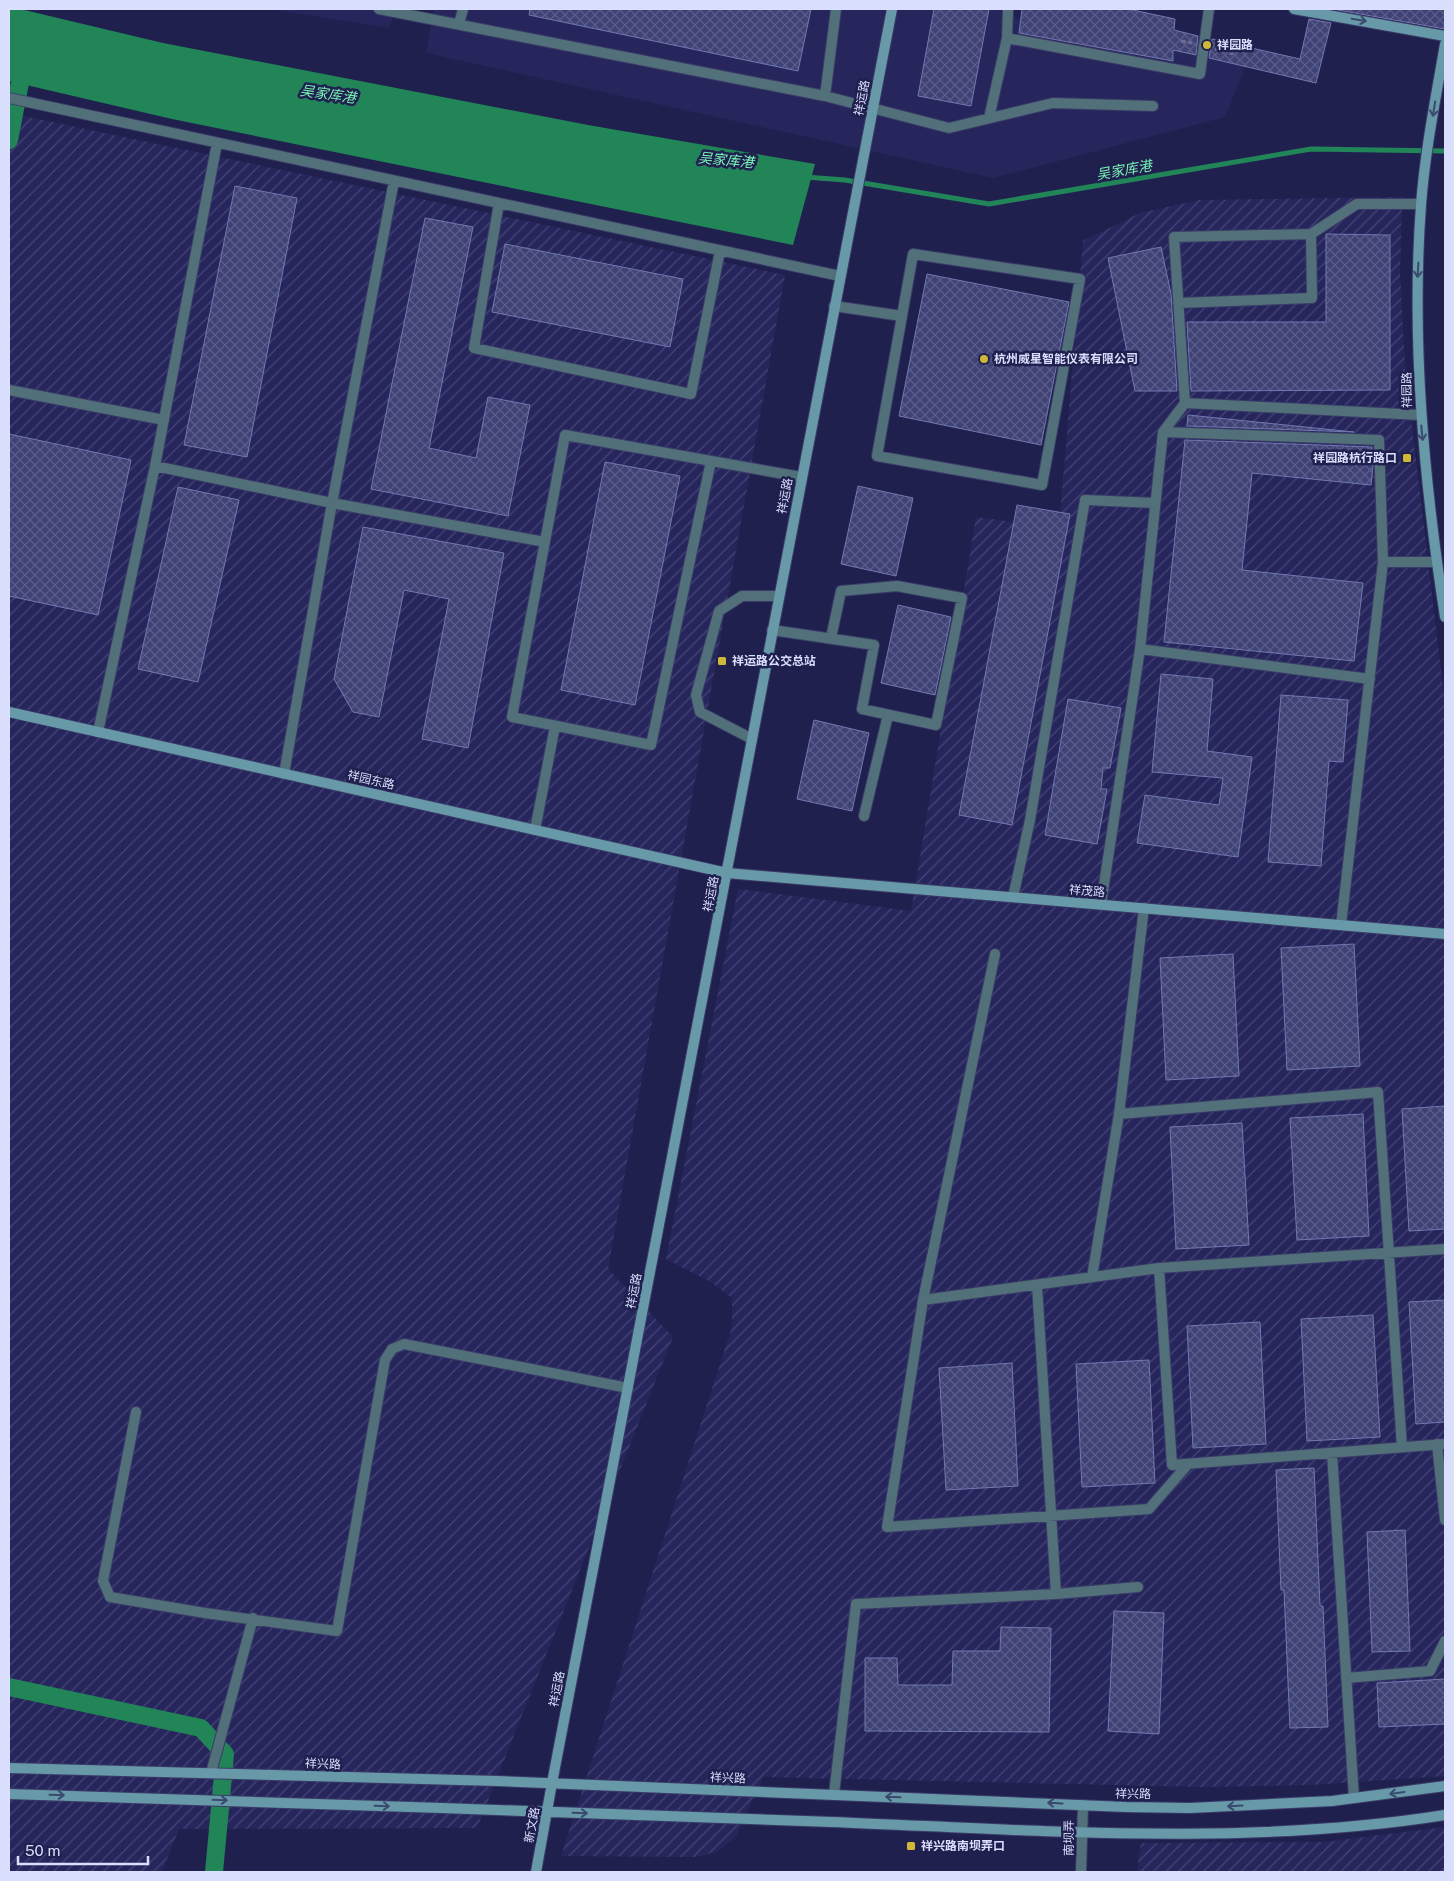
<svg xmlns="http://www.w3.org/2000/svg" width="1454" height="1881" viewBox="0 0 1454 1881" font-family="'Public Sans','Noto Sans SC',sans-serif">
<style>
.built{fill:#26265d}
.industrial{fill:url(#industrial-furrows)}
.water{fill:#218558}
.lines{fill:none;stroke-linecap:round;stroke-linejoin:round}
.stream{stroke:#218558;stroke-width:5}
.canal{stroke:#218558;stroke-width:18}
.building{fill:url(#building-cross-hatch);stroke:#7378b0}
.lane-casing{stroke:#3a3b68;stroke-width:12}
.street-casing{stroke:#3a3b68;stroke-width:12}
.secondary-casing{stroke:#3a3b68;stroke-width:12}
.path{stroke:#6b6d95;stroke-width:3;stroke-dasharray:5 2.5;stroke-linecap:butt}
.lane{stroke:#517079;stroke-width:10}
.street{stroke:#517079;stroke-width:10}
.secondary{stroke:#6799a8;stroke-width:10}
.oneway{stroke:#394a6e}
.poi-dot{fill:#cfb837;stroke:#20204f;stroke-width:2}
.labels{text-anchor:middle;stroke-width:5;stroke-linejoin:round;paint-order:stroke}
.poi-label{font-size:12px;font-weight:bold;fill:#dbdffe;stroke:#20204f;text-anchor:start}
.street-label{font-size:12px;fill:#dbdffe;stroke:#20204f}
.water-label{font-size:14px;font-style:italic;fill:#79f5b5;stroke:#20204f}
</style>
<defs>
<pattern id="industrial-furrows" width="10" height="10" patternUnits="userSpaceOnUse" patternTransform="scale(1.25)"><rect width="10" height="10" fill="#26265d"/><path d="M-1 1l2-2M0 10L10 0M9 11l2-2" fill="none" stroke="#454575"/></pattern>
<pattern id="building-cross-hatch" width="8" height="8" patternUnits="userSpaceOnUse" patternTransform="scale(1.25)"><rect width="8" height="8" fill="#3f4275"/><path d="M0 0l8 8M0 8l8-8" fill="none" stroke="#5a5d8a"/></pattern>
</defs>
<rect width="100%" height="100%" fill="#20204f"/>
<path class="built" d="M269,9H395L389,28Z
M434,9H1002L1028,25L1249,57L1225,117L993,178L426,53Z"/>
<path class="industrial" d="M9,113L785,275L608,1269L673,1337L477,1828L179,1829L162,1872H9Z
M1402,197L1400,273L1405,367L1445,705V1776L1310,1785L1204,1787L763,1777L736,1837L718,1851L697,1857L561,1856L732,1327V1298L711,1282L666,1259L738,889L911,911L976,517L1059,528L1083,241L1140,213L1199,200Z
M1445,1827V1872H1137L1141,1843L1324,1842Z"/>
<path class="water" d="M9,9H20L163,43L588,125L815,164L793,245L172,119L9,81Z"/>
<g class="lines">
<path class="stream" d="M805,177L845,180L989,204L1311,149L1445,151"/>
<path class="canal" d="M9,140L24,62
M9,1687L201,1728L225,1754L214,1872"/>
</g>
<path class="building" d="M530,9H811L798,71L529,15Z
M934,9H989L971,106L918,96Z
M1022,9H1128L1175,19L1174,30L1198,36L1196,55L1173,50V61L1019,33Z
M1332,9H1445V29Z
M1309,19L1331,23L1316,83L1209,58L1212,39L1300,59Z
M235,186L297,198L247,457L184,445Z
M425,218L473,227L429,448L476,458L488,397L530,405L508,516L371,489Z
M1326,234L1390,235V390L1191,391L1187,322H1326Z
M505,244L683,279L670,347L492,312Z
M1161,247L1171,294L1177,391H1135L1108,258Z
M927,274L1069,302L1041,445L899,416Z
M1188,415L1354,432L1187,426Z
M9,434L131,460L98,615L9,596Z
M1185,440L1372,447L1373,466L1371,485L1252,473L1242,570L1363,583L1354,661L1164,642Z
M605,462L680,476L635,705L561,690Z
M858,486L913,498L896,576L841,564Z
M178,487L239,500L198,682L138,669Z
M1017,505L1070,514L1012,825L959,815Z
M363,527L504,553L468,748L422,739L449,599L404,590L379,717L353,712L334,679Z
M898,605L951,617L935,695L881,683Z
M1161,674L1213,679L1207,751L1252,757L1238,857L1137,843L1145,795L1219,805L1223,778L1152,772Z
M1281,695L1348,700L1343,762L1329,761L1321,866L1268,862Z
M1068,699L1121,708L1110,768H1103L1101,789H1107L1097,844L1045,835Z
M814,720L869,733L852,811L797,799Z
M1354,944L1360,1066L1287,1070L1281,948Z
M1233,954L1239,1076L1166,1080L1160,958Z
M1445,1106V1229L1409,1231L1402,1109Z
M1363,1114L1369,1236L1297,1240L1290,1118Z
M1242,1123L1249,1245L1176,1249L1170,1127Z
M1445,1300V1422L1416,1424L1409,1302Z
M1373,1315L1380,1437L1307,1441L1301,1319Z
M1260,1322L1266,1444L1193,1448L1187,1326Z
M1149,1360L1155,1483L1082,1487L1076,1364Z
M1012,1363L1018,1486L946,1490L939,1368Z
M1314,1468L1320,1606H1323L1328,1727L1290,1728L1284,1590H1281L1276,1470Z
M1405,1530L1410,1651L1372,1652L1367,1532Z
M1114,1611L1164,1613L1159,1734L1108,1731Z
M1001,1627L1051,1628L1049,1732L865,1731V1658H897L898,1685H952L953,1651H1000Z
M1445,1679V1724L1379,1727L1377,1683Z"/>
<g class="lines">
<defs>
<path id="lane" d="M379,9L825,96L949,128L1053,103L1153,106
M459,24L463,9
M1007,38L1200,74L1209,9
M825,96L836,9
M9,98L840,276
M989,118L1007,38L1008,9
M499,203L474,348L691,394L720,251
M1178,303L1312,298L1311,234
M834,306L902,316L877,456L1042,485L1080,279L913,254L902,316
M9,390L164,420
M1420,415L1185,403L1174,237L1311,234L1357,204H1421
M1163,432L1379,440L1383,562
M711,461L651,745L512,717L565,435L801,477
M155,466L332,503L394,181
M772,630L874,645L862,709L936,725L962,598L897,586L841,591L831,638
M1140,649L1370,679
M98,732L155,466L217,143
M752,739L700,712L696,695L719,611L742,596H778
M284,774L332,503L545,542
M864,816L888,715
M535,830L555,726
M1013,897L1030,820L1085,500L1155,503
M1101,904L1140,649L1163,432L1185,403
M1341,925L1383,562H1437
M995,954L923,1300L887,1527L1149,1509L1188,1464
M1119,1114L1378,1092L1402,1447
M1159,1268L1172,1465L1445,1444
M1092,1277L1119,1114L1144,908
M1037,1285L1056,1594
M923,1300L1159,1268L1445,1249
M136,1412L103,1581L110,1597L205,1613L337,1631L385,1360L392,1349L404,1344L628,1388
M1437,1444L1445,1520
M1332,1453L1354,1798
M1346,1678L1430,1671L1445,1641
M211,1773L253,1618
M834,1794L856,1604L1056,1594L1138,1587"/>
<path id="street" d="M1081,1872L1083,1805"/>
<path id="secondary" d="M1294,9L1445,36
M1445,44C1436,97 1425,151 1421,205C1411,342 1424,481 1445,617
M9,712L727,873L1445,934
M9,1768L497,1781L1126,1807L1190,1808L1332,1801L1445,1786
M9,1794C283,1802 558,1812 832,1822C1035,1830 1243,1847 1445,1815
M536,1872L552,1783L892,9"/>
</defs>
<use href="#lane" class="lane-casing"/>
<use href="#street" class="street-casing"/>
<use href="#secondary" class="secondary-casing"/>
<path class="path" d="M1181,41L1192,43
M1215,49L1233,54"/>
<use href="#lane" class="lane"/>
<use href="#street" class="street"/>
<use href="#secondary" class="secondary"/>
</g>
<defs><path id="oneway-shaft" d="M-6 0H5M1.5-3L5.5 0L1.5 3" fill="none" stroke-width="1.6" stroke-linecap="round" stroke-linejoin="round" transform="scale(1.25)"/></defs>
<g class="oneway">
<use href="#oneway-shaft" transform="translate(1359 20) rotate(10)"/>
<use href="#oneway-shaft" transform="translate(1434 109) rotate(99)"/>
<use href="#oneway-shaft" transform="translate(1418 270) rotate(93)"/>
<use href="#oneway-shaft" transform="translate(1422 433) rotate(84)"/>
<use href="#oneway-shaft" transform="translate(1397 1793) rotate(172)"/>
<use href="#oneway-shaft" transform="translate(57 1795) rotate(2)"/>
<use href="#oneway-shaft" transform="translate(893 1797) rotate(-178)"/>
<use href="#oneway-shaft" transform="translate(220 1800) rotate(2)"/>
<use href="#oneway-shaft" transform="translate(1055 1803) rotate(-177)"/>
<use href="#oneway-shaft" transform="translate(382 1806) rotate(2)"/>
<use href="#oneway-shaft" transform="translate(1235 1806) rotate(177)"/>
<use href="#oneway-shaft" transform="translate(580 1813) rotate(2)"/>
</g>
<g class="poi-dot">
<circle cx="1207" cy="45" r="5"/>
<circle cx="984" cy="359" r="5"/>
<rect x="1402" y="453" width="10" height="10" rx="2.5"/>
<rect x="717" y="656" width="10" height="10" rx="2.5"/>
<rect x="906" y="1841" width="10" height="10" rx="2.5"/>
</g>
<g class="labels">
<g class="poi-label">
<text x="1217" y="49">祥园路</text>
<text x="994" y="363">杭州威星智能仪表有限公司</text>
<text x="1397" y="462" text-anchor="end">祥园路杭行路口</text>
<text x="732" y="665">祥运路公交总站</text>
<text x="921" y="1850">祥兴路南坝弄口</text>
</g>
<g class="street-label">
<text transform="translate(862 98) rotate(-79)" y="4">祥运路</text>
<text transform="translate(1407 390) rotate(-91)" y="4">祥园路</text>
<text transform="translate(785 496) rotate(-79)" y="4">祥运路</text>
<text transform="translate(371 780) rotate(13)" y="4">祥园东路</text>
<text transform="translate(1087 891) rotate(5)" y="4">祥茂路</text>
<text transform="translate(711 894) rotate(-79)" y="4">祥运路</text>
<text transform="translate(634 1291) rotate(-79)" y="4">祥运路</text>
<text transform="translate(557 1689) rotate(-79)" y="4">祥运路</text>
<text transform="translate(323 1764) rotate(2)" y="4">祥兴路</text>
<text transform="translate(728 1778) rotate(2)" y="4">祥兴路</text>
<text transform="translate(1133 1794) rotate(1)" y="4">祥兴路</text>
<text transform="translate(532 1825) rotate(-80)" y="4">新文路</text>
<text transform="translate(1069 1838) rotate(-89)" y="4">南坝弄</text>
</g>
<g class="water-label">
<text transform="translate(328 94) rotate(8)" y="5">吴家库港</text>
<text transform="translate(726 160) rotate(5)" y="5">吴家库港</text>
<text transform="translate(1124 170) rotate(-10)" y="5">吴家库港</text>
</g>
</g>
<rect width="1454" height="1881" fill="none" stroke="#dbdffe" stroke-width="20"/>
<path d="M18 1856v8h130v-8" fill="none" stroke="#dbdffe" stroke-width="2.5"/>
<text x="25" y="1856" font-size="15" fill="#dbdffe" stroke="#20204f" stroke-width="4" paint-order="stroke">50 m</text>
</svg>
